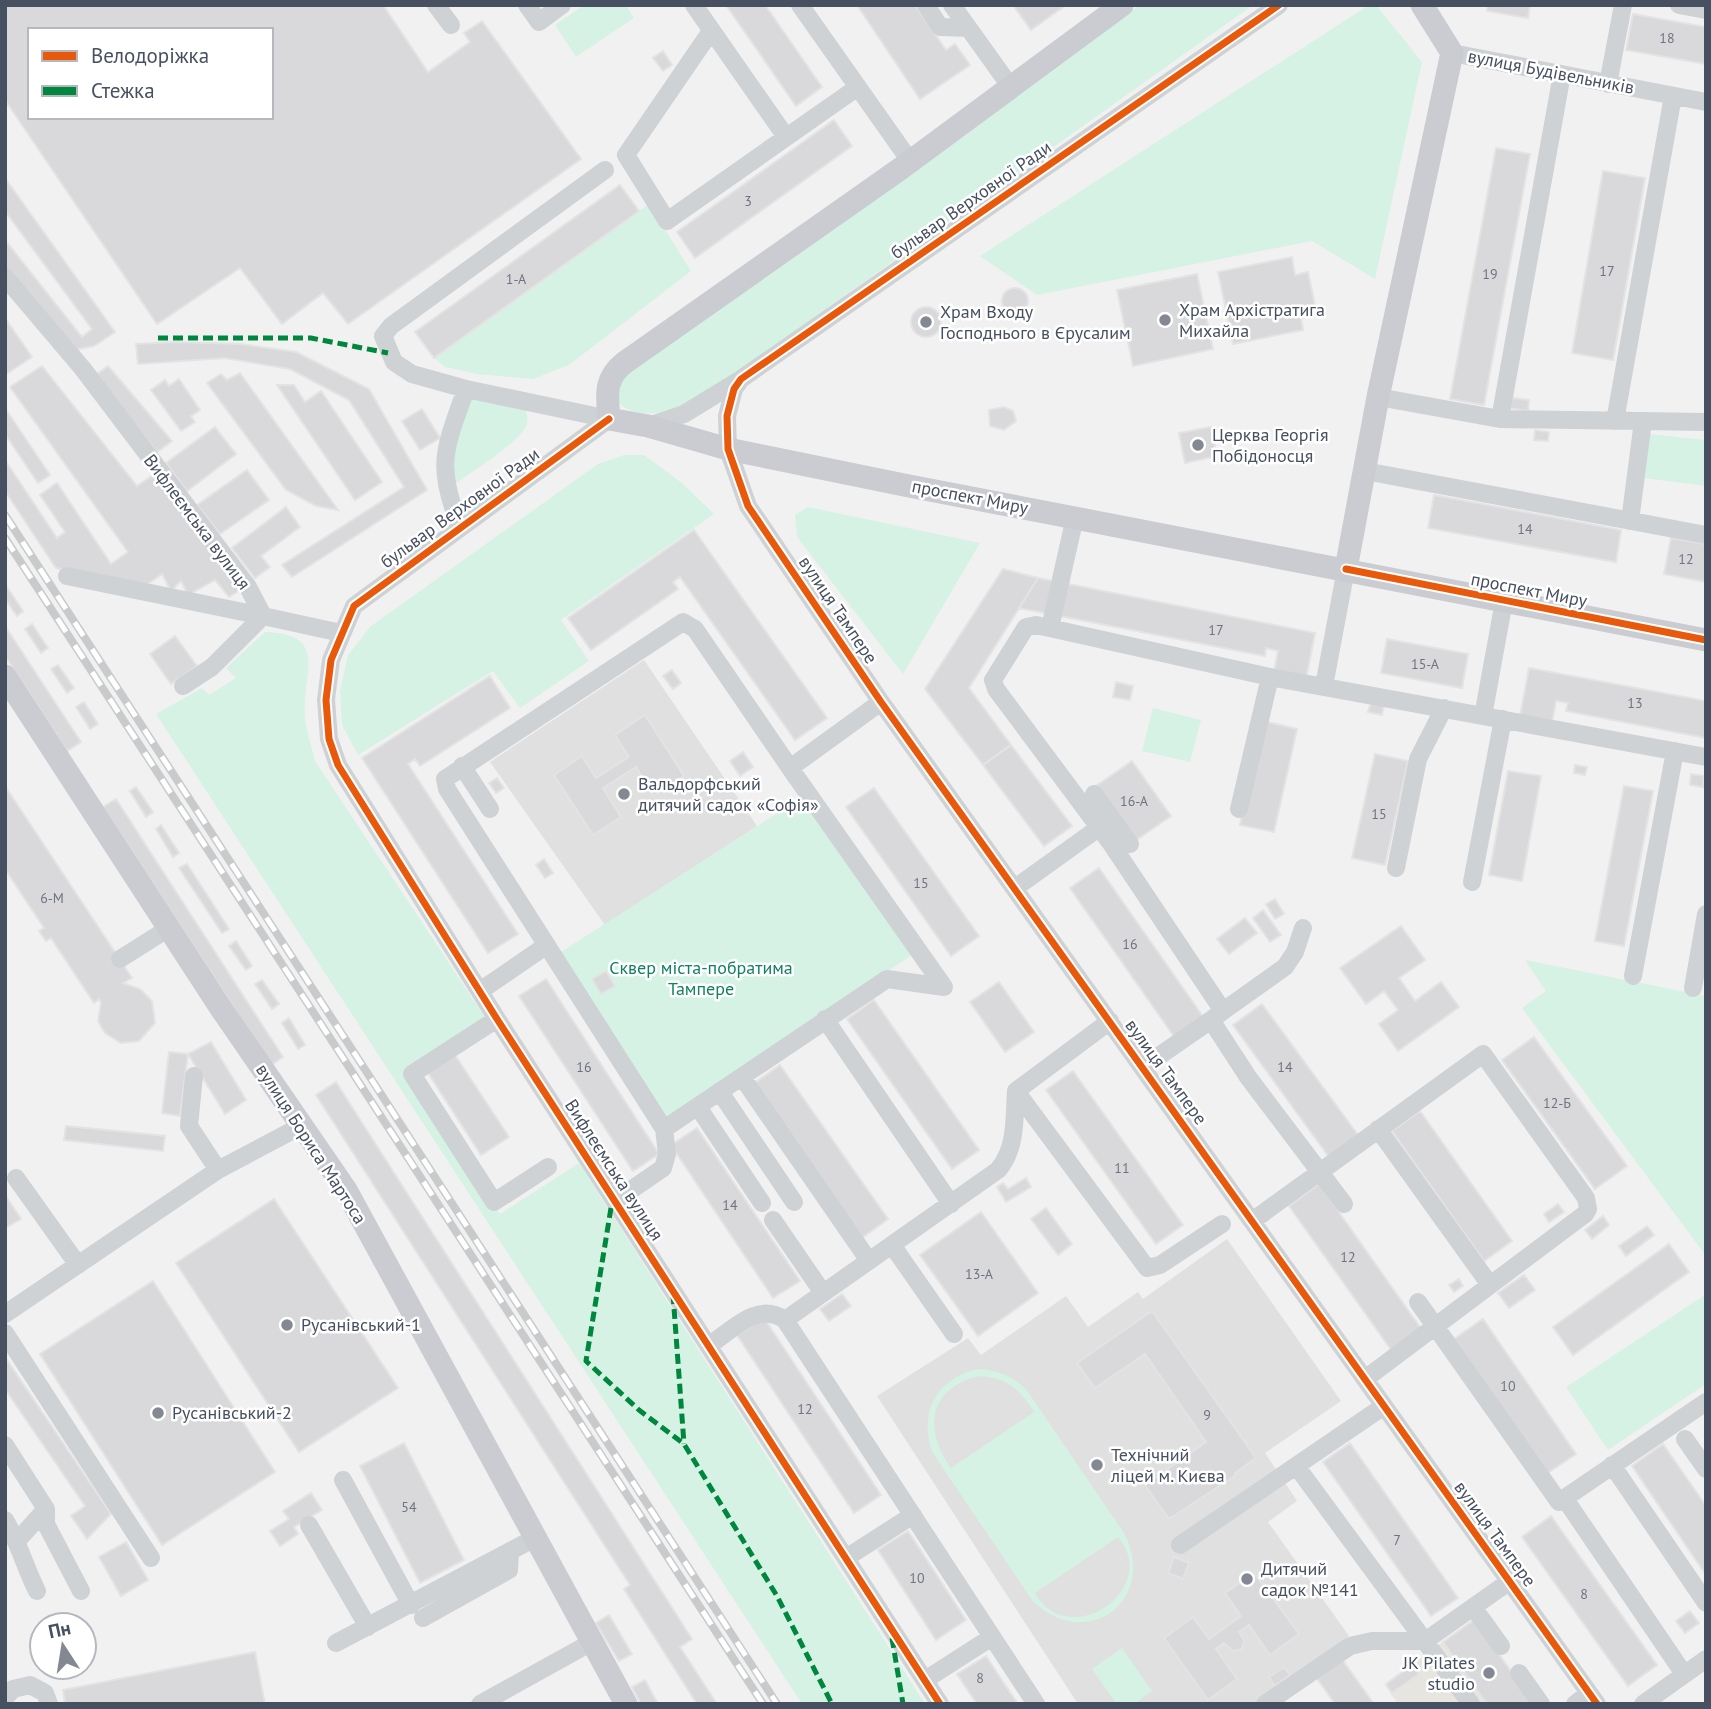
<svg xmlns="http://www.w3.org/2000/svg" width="1711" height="1709" viewBox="0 0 1711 1709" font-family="'PT Sans',sans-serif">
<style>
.commercial{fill:#e6e5df}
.education{fill:#e0e0e1}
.green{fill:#d5f2e5;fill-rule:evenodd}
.building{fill:#d9d9db;stroke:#e3e3e4;stroke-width:2;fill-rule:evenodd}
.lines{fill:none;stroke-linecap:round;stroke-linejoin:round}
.minor{stroke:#cfd2d5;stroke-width:18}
.major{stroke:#caccd2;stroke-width:23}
.rail-casing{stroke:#c8cacc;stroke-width:8}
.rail{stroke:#fff;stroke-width:5;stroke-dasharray:16;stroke-linecap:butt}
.quiet{stroke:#00873e;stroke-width:5;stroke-dasharray:10 5;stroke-linecap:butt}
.cycleway-casing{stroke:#fff;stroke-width:11}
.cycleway{stroke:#e8590c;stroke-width:7}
.poi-dot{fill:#838893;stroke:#fff;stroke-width:2.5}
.labels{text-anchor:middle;stroke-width:5;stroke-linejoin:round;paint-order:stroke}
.number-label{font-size:14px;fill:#6d7480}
.street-label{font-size:18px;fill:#475060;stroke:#fff}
.poi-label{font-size:18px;fill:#475060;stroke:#fff;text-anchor:start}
.park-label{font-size:18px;fill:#11825e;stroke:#fff}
</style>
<rect width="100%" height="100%" fill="#f2f1f1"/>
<path class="commercial" d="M1443,1642L1487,1704H1398L1385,1685Z"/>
<path class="education" d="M644,660L757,826L605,925L490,762Z
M1227,1239L1341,1401L1265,1453L1297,1501L1268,1522L1349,1636L1254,1704H1078L877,1396L968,1338L981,1355L1066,1296L1088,1327L1138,1292L1143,1299Z"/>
<path class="green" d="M584,5H626L634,18L576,57L555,25Z
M1139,5H1253L698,400C674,410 639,424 617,401L616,385L623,377Z
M1369,5H1376L1422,62L1375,279L1312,241L1037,295L980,256Z
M649,204L691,271L569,365L533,379L477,374L445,367L434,358Z
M469,395L522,405C527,411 529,418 526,426C517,445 469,473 451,487L449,476Z
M1649,434L1706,440V486L1644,478Z
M624,455H644L682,483L714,514L561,620L589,661L520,708L493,671L358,755L342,725L340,691L348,655L371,626L598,464Z
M808,507L980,543L903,674L797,537L795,515Z
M265,632C331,634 301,674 305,717C306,732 312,747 315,761L486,1019L407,1071L500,1214L579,1163L925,1704H802L156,714L202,688L209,695L236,678L226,668Z
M1153,708L1201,720L1190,762L1142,751Z
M801,798L912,955L663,1120L561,952Z
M1525,960L1706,996V1256L1522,1008L1546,991Z
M1706,1294V1384L1608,1450L1566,1387Z
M977,1369C998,1370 1010,1375 1026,1389L1124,1533C1159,1601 1085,1654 1032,1600L932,1452C919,1411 936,1380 977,1369ZM978,1376C1006,1377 1019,1388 1034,1412L951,1468C924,1429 927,1390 978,1376ZM1118,1537C1162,1588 1069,1653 1035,1593Z
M1122,1648L1152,1691L1134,1704H1117L1092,1669Z"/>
<path class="building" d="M5,5H383L428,72L470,42L464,33L482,21L581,159L348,324L323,293L282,324L240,268L157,324L5,100ZM30,30H271V117H30Z
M726,5H765L822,87L796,106Z
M857,5H915L946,50L955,44L970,65L920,99Z
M1013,5H1066L1031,30Z
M1488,5H1530L1528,18L1487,11Z
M1633,14L1706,27V64L1626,50Z
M663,51L672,65L663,71L653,58Z
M834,120L852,146L695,258L677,232Z
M1496,148L1530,154L1484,405L1450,399Z
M1603,171L1645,178L1613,360L1572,353Z
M5,178L115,332L94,346L69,351L5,268V240L82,337L92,329L5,211Z
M620,185L639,211L434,358L415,332Z
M1292,257L1295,275L1308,272L1317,315L1301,318L1303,330L1233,344L1218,272Z
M1197,274L1213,349L1133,366L1117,290Z
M1002 301a13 13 0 1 1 26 0a13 13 0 1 1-26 0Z
M911 322a15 15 0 1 1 30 0a15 15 0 1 1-30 0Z
M5,318L32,357L5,375Z
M175,342L241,344L296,352L369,389L427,490L292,577L282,565L404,487L349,400L290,369L225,358L138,364L136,344Z
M42,366L137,486L153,475L240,590L229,597L215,580L188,595L181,581L171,591L162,574L145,586L56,568L5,491V460L57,538L65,532L40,495L57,483L111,564L128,552L10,387Z
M108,366L172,441L157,452L96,375Z
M240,373L338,510L316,506L286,490L207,383L221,374L227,380Z
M179,379L200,410L191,416L195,422L181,431L151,390L165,380L169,386Z
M277,385H294L305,402L321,391L382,482L355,500Z
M1512,398L1529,400L1528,411L1510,408Z
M1004,407L1013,411L1016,421L1004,430L990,426L989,410Z
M5,408L50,475L38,483L5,434Z
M422,409L440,438L420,450L402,421Z
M215,427L236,454L187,491L166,463Z
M1211,427L1217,456L1185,463L1179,433Z
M1535,430L1549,432L1548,441L1534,440Z
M247,470L269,500L220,534L197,505Z
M1434,495L1621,530L1616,562L1428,528Z
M286,507L300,527L261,556L270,567L255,578L232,548Z
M694,530L827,718L795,740L680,577L673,582L678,589L591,650L568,618Z
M1671,538L1706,544V582L1664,574Z
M1003,569L1038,578L969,688L1011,745L983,765L925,689Z
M1038,578L1315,633L1306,679L1274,672L1278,651L1266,648L1265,656L1019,608Z
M5,584L23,611L17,616L5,599Z
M32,624L48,648L41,653L25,629Z
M5,626L81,742L67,751L5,656Z
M175,636L197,666L171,684L150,654Z
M1387,639L1468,654L1462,688L1381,673Z
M58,665L74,688L67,693L51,669Z
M1529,668L1706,701V738L1566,711L1568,703L1556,701L1552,722L1520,716Z
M672,670L681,683L673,689L663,676Z
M490,676L510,708L420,766L415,759L408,764L518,934L488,953L362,758Z
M1116,682L1133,686L1130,700L1113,697Z
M84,702L98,724L90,729L76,707Z
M1371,702L1384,705L1382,715L1368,712Z
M645,715L684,776L654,796L636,767L603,788L621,817L593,835L554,775L582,756L596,778L629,757L615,735Z
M1263,721L1297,729L1274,832L1240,825Z
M1011,745L1072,826L1044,846L983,765Z
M743,752L753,767L740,776L730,761Z
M1375,754L1408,761L1385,865L1352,858Z
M1132,761L1171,816L1135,841L1096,786Z
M1575,765L1587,767L1585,775L1574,773Z
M1508,771L1541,776L1522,881L1489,875Z
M1691,774L1704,776L1703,787L1690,785Z
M497,778L504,788L496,793L489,783Z
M5,786L132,978L123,983L140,989L152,1001L155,1023L139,1041L121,1043L105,1033L98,1021L101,1003L99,999L94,1003L51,938L46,941L39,931L44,928L5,869Z
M1624,786L1653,791L1624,946L1595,941Z
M136,787L153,812L146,817L130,791Z
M874,788L979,936L951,956L846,807Z
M116,799L283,1057L271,1065L103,807Z
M161,825L179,853L173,857L156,829Z
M544,859L553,873L545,878L536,865Z
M187,864L229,929L222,933L179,868Z
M1099,868L1204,1018L1175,1038L1070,888Z
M1275,899L1284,914L1275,919L1266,904Z
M1263,910L1281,935L1270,942L1253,918Z
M1245,918L1257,933L1229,954L1217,939Z
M1401,926L1425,960L1399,978L1415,1001L1441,982L1459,1007L1398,1051L1379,1024L1398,1010L1384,991L1366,1004L1340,968Z
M236,941L252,966L246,970L229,946Z
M606,971L615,986L601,994L592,979Z
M546,979L659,1154L633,1171L519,996Z
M262,980L279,1004L272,1009L255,984Z
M999,982L1034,1032L1005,1052L970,1002Z
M874,1000L979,1150L952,1169L847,1019Z
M1262,1004L1358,1135L1329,1157L1233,1025Z
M289,1018L305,1045L298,1049L282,1023Z
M1534,1037L1627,1166L1595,1189L1502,1060Z
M211,1042L246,1100L225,1114L188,1054Z
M169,1052L188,1054L180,1116L162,1113Z
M455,1055L509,1137L481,1155L428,1073Z
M780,1065L888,1219L862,1238L753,1084Z
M1073,1071L1183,1225L1156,1244L1046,1090Z
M336,1082L692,1639L680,1647L717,1704H697L624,1589L630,1585L316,1095Z
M1420,1111L1512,1241L1484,1261L1392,1131Z
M66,1126L165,1136L163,1151L64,1140Z
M697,1128L800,1281L773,1298L671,1145Z
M1026,1178L1031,1187L1006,1202L997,1187L1003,1183L1008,1189Z
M1319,1184L1422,1330L1392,1351L1289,1206Z
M5,1195L21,1219L5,1228Z
M274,1199L398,1388L299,1452L176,1263Z
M1558,1204L1564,1212L1549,1222L1544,1214Z
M1046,1208L1072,1244L1058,1255L1031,1219Z
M981,1212L1038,1293L978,1336L920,1255Z
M1603,1216L1609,1225L1592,1239L1585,1230Z
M1647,1226L1654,1235L1626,1256L1619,1246Z
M1669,1244L1689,1272L1573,1355L1553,1327Z
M1524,1275L1535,1290L1509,1308L1498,1293Z
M1459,1279L1463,1286L1454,1292L1449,1285Z
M153,1281L275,1472L162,1545L40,1354Z
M842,1294L851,1306L829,1321L820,1309Z
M1152,1311L1256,1458L1235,1473L1236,1475L1169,1519L1145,1485L1206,1442L1145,1354L1095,1388L1077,1363Z
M764,1318L881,1495L854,1513L737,1335Z
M1483,1319L1576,1454L1546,1474L1454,1339Z
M5,1357L111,1514L87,1539L71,1516L85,1506L5,1389Z
M404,1443L464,1560L420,1583L360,1466Z
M1350,1443L1458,1598L1431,1616L1323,1462Z
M1663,1444L1706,1506V1575L1632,1466Z
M311,1493L322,1510L294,1527L298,1534L280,1546L270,1531L289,1519L283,1511Z
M1551,1516L1657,1665L1628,1686L1522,1537Z
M908,1531L966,1620L936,1640L878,1550Z
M126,1542L148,1580L121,1596L99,1557Z
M1174,1557L1189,1563L1183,1579L1168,1573Z
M1254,1573L1299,1634L1270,1655L1249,1625L1239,1632L1244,1640L1242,1649L1233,1651L1224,1643L1216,1649L1237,1679L1208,1700L1164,1638L1193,1617L1209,1639L1241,1616L1225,1593Z
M1690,1611L1699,1623L1685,1633L1676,1621Z
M609,1615L632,1654L619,1661L596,1623Z
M1474,1620L1534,1703L1533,1704H1487L1443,1642Z
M255,1652L265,1704H65L63,1690Z
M986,1656L1003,1682L1018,1704H977L957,1674Z
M1341,1658L1374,1704H1335L1316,1677Z
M1412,1665L1419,1674L1392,1693L1386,1684Z
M1284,1667L1290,1675L1275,1686L1269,1677Z
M645,1680L658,1704H641L632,1687Z"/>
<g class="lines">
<path class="minor" d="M436,5L451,25
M527,5L539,22L562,5
M694,5L786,137
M800,5L910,161
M926,5L940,27L968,28
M952,5L1010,86
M1279,5L741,379L734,389L727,416L728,449L748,506L881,702L1597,1704
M1679,5L1706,10
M711,31L626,155L667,221L858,87
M1452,53L1706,102
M1608,84L1623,5
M605,170L391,326L383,336L394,362L412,374L466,389L609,419
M5,277L83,369L248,587L263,616L341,633
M1378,397L1500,419L1706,422
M609,419L354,606L331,660L326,700L329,739L338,765L497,1019L940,1704
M1500,419L1562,74
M1615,421L1673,96
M648,426L684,414L738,381
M1365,471L1706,535
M1630,521L1643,421
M460,526C435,465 445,448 466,389
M67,576L263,616
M1050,628L1075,517
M183,686L212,667L263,616
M1324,686L1346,569
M1483,716L1504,601
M462,766L490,809
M790,768L944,987
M1094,794L1130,844
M1239,809L1270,677
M1396,868L1418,759L1444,708
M1472,882L1503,719
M1015,888L1111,819
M1303,928L1295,952L1285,967L1223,1011L1110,842L996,689L993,680L1026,627L1036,625L1270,677L1706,757
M120,959L169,928
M1633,976L1675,751
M1693,988L1706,914
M480,991L547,945
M1223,1011L1211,1020L1248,1077L1344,1204
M497,1019L412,1074L494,1202L548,1167
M825,1019L951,1204
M1143,1067L1211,1020
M194,1076L189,1126L218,1170
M742,1077L869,1261
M1016,1091L1147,1268L1160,1265L1222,1224
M720,1092L794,1202
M698,1107L762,1203
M664,1129L887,979L944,987
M1378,1129L1490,1285
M16,1178L78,1265
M615,1201L663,1168L667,1154L664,1129L447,789L445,779L683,622L695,629L790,768L881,702
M773,1220L823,1293
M1252,1221L1483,1054L1586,1198L1588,1209L1585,1214L1365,1379
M892,1245L954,1334
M1418,1302L1559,1502L1706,1402
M5,1314L218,1170L301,1126
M785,1320L998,1170C1017,1148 1014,1118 1016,1091L1110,1021
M5,1333L151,1558
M710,1345C733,1329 758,1301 785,1320L1036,1704
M1685,1439L1706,1469
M5,1445L46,1509V1524L81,1591
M1612,1465L1706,1603
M1297,1467L1471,1704
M343,1480L411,1605
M1565,1499L1684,1674
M5,1520C19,1543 25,1567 37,1591
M309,1525L368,1627
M17,1541L46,1509
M1180,1545L1384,1406
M846,1558L913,1515
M1473,1607L1501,1646
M423,1618L509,1570L510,1551
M336,1643L535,1538
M1519,1673L1541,1704
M925,1680L992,1637
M5,1698L13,1689L30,1685L45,1693L49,1704
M480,1704L592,1642
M1265,1704L1350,1646L1372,1641H1425L1510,1581
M1575,1704L1589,1693
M1643,1704L1706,1659"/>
<path class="major" d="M1122,5L900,169L624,363C604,379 607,395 609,419L648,426L728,449L904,485L1706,640
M1346,569L1378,397L1452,53L1422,5
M5,676L220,1007L346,1190L626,1704"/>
<defs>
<path id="rail" d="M5,515L777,1704
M5,538L763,1704"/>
</defs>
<use href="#rail" class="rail-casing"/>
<use href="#rail" class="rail"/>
<path class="quiet" d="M158,338H311L388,353
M611,1208L586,1361L639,1410L684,1444L777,1596L832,1704
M673,1294L684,1444
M892,1638L903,1704"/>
<defs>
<path id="cycleway" d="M1279,5L741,379L734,389L727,416L728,449L748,506L881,702L1597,1704
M609,419L354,606L331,660L326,700L329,739L338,765L497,1019L940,1704
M1346,569L1706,640"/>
</defs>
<use href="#cycleway" class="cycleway-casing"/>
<use href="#cycleway" class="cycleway"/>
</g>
<g class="poi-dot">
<circle cx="1165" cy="320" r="7"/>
<circle cx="926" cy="322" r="7"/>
<circle cx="1198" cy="445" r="7"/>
<circle cx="624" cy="794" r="7"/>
<circle cx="287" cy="1325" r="7"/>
<circle cx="158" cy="1413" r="7"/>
<circle cx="1097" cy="1465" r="7"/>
<circle cx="1247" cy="1579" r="7"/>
<circle cx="1489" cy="1673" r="7"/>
</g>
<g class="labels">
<g class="number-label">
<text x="1667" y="43">18</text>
<text x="748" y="206">3</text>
<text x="1607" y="276">17</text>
<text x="1490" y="279">19</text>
<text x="516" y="284">1-А</text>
<text x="1525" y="534">14</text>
<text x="1686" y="564">12</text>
<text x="1216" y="635">17</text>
<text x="1425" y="669">15-А</text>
<text x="1635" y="708">13</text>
<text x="1134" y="806">16-А</text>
<text x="1379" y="819">15</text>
<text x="921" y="888">15</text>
<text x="52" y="903">6-М</text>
<text x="1130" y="949">16</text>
<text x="584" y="1072">16</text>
<text x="1285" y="1072">14</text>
<text x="1557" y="1108">12-Б</text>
<text x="1122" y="1173">11</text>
<text x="730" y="1210">14</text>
<text x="1348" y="1262">12</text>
<text x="979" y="1279">13-А</text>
<text x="1508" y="1391">10</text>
<text x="805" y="1414">12</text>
<text x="1207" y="1420">9</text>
<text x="409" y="1512">54</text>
<text x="1397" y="1545">7</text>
<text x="917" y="1583">10</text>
<text x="1584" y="1599">8</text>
<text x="980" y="1683">8</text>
</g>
<g class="street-label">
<text transform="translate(1551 72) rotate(11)" y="6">вулиця Будівельників</text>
<text transform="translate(971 200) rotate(-35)" y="6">бульвар Верховної Ради</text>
<text transform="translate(970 497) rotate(11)" y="6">проспект Миру</text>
<text transform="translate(460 508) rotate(-36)" y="6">бульвар Верховної Ради</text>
<text transform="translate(197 522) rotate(53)" y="6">Вифлеємська вулиця</text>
<text transform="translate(1529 590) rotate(11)" y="6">проспект Миру</text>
<text transform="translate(838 610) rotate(56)" y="6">вулиця Тампере</text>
<text transform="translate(1166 1072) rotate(54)" y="6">вулиця Тампере</text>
<text transform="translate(311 1144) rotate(57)" y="6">вулиця Бориса Мартоса</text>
<text transform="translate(614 1170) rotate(57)" y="6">Вифлеємська вулиця</text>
<text transform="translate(1495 1534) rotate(54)" y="6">вулиця Тампере</text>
</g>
<g class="poi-label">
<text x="1179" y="316">Храм Архістратига<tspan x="1179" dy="21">Михайла</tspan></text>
<text x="940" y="318">Храм Входу<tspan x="940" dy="21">Господнього в Єрусалим</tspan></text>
<text x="1212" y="441">Церква Георгія<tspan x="1212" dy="21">Побідоносця</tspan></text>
<text x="638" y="790">Вальдорфський<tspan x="638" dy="21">дитячий садок «Софія»</tspan></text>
<text x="301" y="1331">Русанівський-1</text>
<text x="172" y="1419">Русанівський-2</text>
<text x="1111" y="1461">Технічний<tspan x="1111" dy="21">ліцей м. Києва</tspan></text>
<text x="1261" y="1575">Дитячий<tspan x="1261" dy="21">садок №141</tspan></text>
<text x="1475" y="1669" text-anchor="end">JK Pilates<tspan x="1475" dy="21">studio</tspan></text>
</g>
<g class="park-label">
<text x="701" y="974">Сквер міста-побратима<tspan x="701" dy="21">Тампере</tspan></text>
</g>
</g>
<rect width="1711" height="1709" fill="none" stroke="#475060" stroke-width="14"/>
<rect x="28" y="28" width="245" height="91" fill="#ffffff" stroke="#b5b9bf" stroke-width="2"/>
<rect x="42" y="51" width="35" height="10" fill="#e8590c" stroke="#b5b9bf" stroke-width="2"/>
<text x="91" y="63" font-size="21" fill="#475060">Велодоріжка</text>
<rect x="42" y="86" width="35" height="10" fill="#00873e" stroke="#b5b9bf" stroke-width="2"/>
<text x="91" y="98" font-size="21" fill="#475060">Стежка</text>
<g transform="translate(63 1646) rotate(348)"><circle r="33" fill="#ffffff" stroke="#b5b9bf" stroke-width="2"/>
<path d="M0-5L12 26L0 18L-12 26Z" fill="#838893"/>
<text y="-10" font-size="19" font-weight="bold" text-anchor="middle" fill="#475060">Пн</text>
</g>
</svg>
